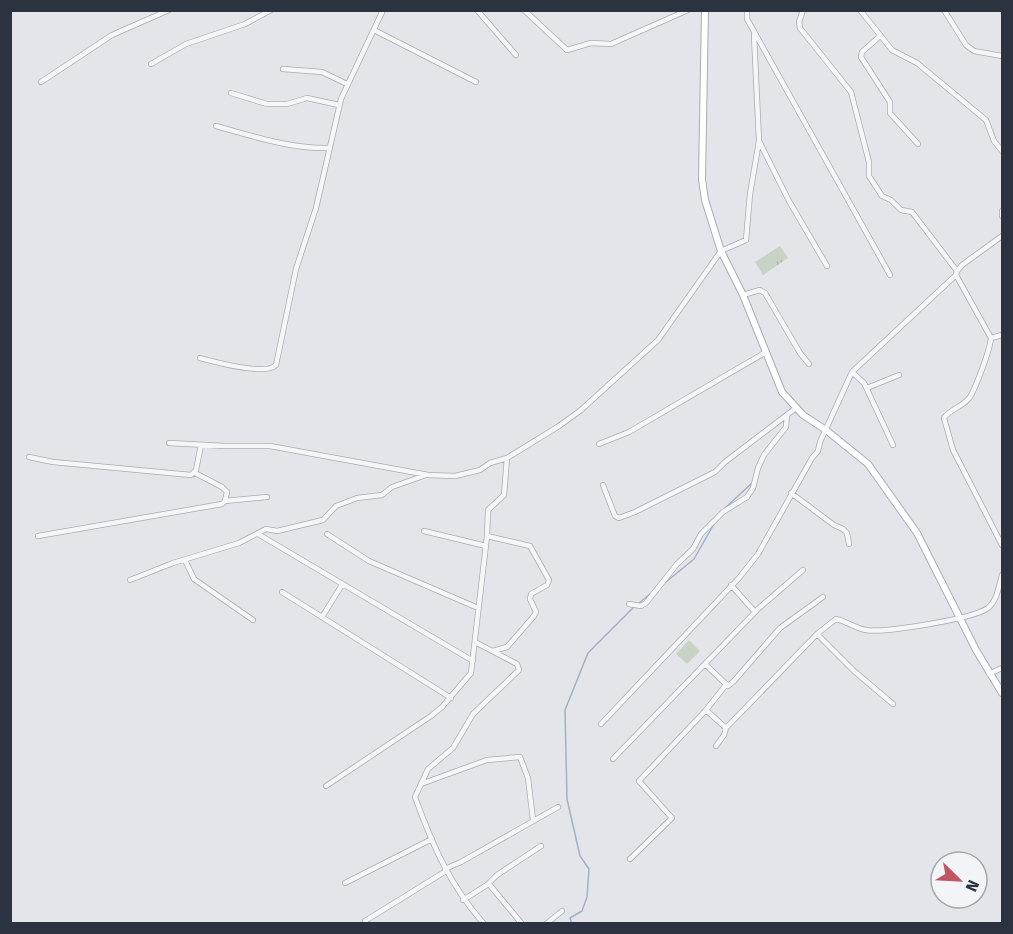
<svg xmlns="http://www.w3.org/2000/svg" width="1013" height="934" viewBox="0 0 1013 934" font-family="'Fira Sans',sans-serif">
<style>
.park{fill:url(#park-tufts)}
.pitch{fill:#c8d3c5}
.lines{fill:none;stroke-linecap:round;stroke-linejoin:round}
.stream{stroke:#a2b1c6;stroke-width:1.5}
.street-casing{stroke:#a8acb4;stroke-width:6}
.secondary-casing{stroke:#a8acb4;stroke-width:8}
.street{stroke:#f5f6f8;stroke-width:4.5}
.secondary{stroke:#fff;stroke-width:6}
</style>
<defs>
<pattern id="park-tufts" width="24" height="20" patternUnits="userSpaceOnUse" patternTransform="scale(1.5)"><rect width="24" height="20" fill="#c8d3c5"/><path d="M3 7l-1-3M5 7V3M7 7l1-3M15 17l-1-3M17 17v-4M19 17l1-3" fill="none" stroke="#acb6aa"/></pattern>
</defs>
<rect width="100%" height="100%" fill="#e3e5ea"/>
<path class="park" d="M780,246L788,258L763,275L755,262Z"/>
<path class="pitch" d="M689,640L700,651L687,664L676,654Z"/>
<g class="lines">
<path class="stream" d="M725,508L752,483
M666,582L694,559L714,524
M638,604L650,594
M572,924L570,918L582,911L587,897L589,869L580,856L567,799L565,710L588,653L634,607"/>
<defs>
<path id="street" d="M477,10L516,55
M524,10L567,50L591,43L611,44L688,10
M747,10V19L890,275
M803,10L799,22L800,28L851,92L869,162V176L882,196L891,200L901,210L912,212L957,271L956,275L991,338C990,350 976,387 970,397C963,407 950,409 944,418L953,450L1002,545
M860,10L892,50L917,63L986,120L994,141L1002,151
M944,10L966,45L974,51L1002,56
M374,30L476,82
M754,35L759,141L789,201L827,266
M880,36L862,52L861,57L890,102V113L918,144
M151,64L186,44L245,24L271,10
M283,69L322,72L347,84
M41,82L112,35L169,10
M231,93L267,104H287L307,98L339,105
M216,126C253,136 290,149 329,148
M1002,211V216
M957,271L962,265L1002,236
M743,295L760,290L765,293L800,353L809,364
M991,338L1002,335
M200,358C215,362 266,376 276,365L296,269L316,208L341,99L383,10
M852,372L864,383L893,445
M867,388L899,375
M169,443L225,446H270L428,475L455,476L480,470L490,463L507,458L559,426L581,410L658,340L721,251L746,240L750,194L759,141
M599,444L629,432L766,352
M29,457L53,462L191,475L196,470L201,445
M603,485L615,516L619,518L635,512L715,472L725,462L796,408
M791,493L834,525L843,529L847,533L849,544
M225,501L267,497
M424,531L486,546
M258,534L473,661
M327,534L369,561L478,608
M38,536L222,504L225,501L227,492L222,487L195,473
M487,536L530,546L549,580L547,585L531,594L530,599L536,612L534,616L507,647L493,651
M185,560L194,579L253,620
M130,580L173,563L239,543L266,529L277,531L323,520L336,506L357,498L382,495L392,487L426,475
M731,585L755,612
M282,592L451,698
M629,604L641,606L646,603L677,564L693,549L701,534L723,512L747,497L753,488L758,468L764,455L786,427L787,415
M322,617L342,585
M817,634L854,671L893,704
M475,642L517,664L519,670L473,714L453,748L428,769L415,797C433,846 449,884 484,924
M705,664L728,686
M989,674L1002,668
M706,710L726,728L724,735L716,746
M601,724L739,578L758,554L812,458L818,451L820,442L852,372L956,275
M726,728L817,634L836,619C846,621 855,628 866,630C884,633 973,619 988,608C997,601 999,586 1002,575
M613,759L758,609L803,570
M421,784L487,760L520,757L528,778L533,820
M326,786L431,716L442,707L471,673L487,536L488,510L504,495L507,458
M630,859L672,818L639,781L706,710L725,686H728L734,681L780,628L823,597
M445,869L461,862L558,807
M345,883L432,839
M489,884L522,924
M463,900L487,885L497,875L541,846
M365,921L446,871
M546,924L562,911"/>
<path id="secondary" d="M705,10L702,179L705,200L721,251L743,295L782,392L803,415L826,430L868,464L917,533L976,650L1002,693"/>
</defs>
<use href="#street" class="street-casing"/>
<use href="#secondary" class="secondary-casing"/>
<use href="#street" class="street"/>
<use href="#secondary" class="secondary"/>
</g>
<rect width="1013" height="934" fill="none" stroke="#2c3340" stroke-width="24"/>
<g transform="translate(959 880) rotate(114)"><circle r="28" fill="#f2f4f7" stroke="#a3a7ae" stroke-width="1.5"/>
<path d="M0-4.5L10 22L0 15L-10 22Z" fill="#c15560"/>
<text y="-9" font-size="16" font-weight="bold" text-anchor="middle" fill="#2c3340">N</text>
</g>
</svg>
